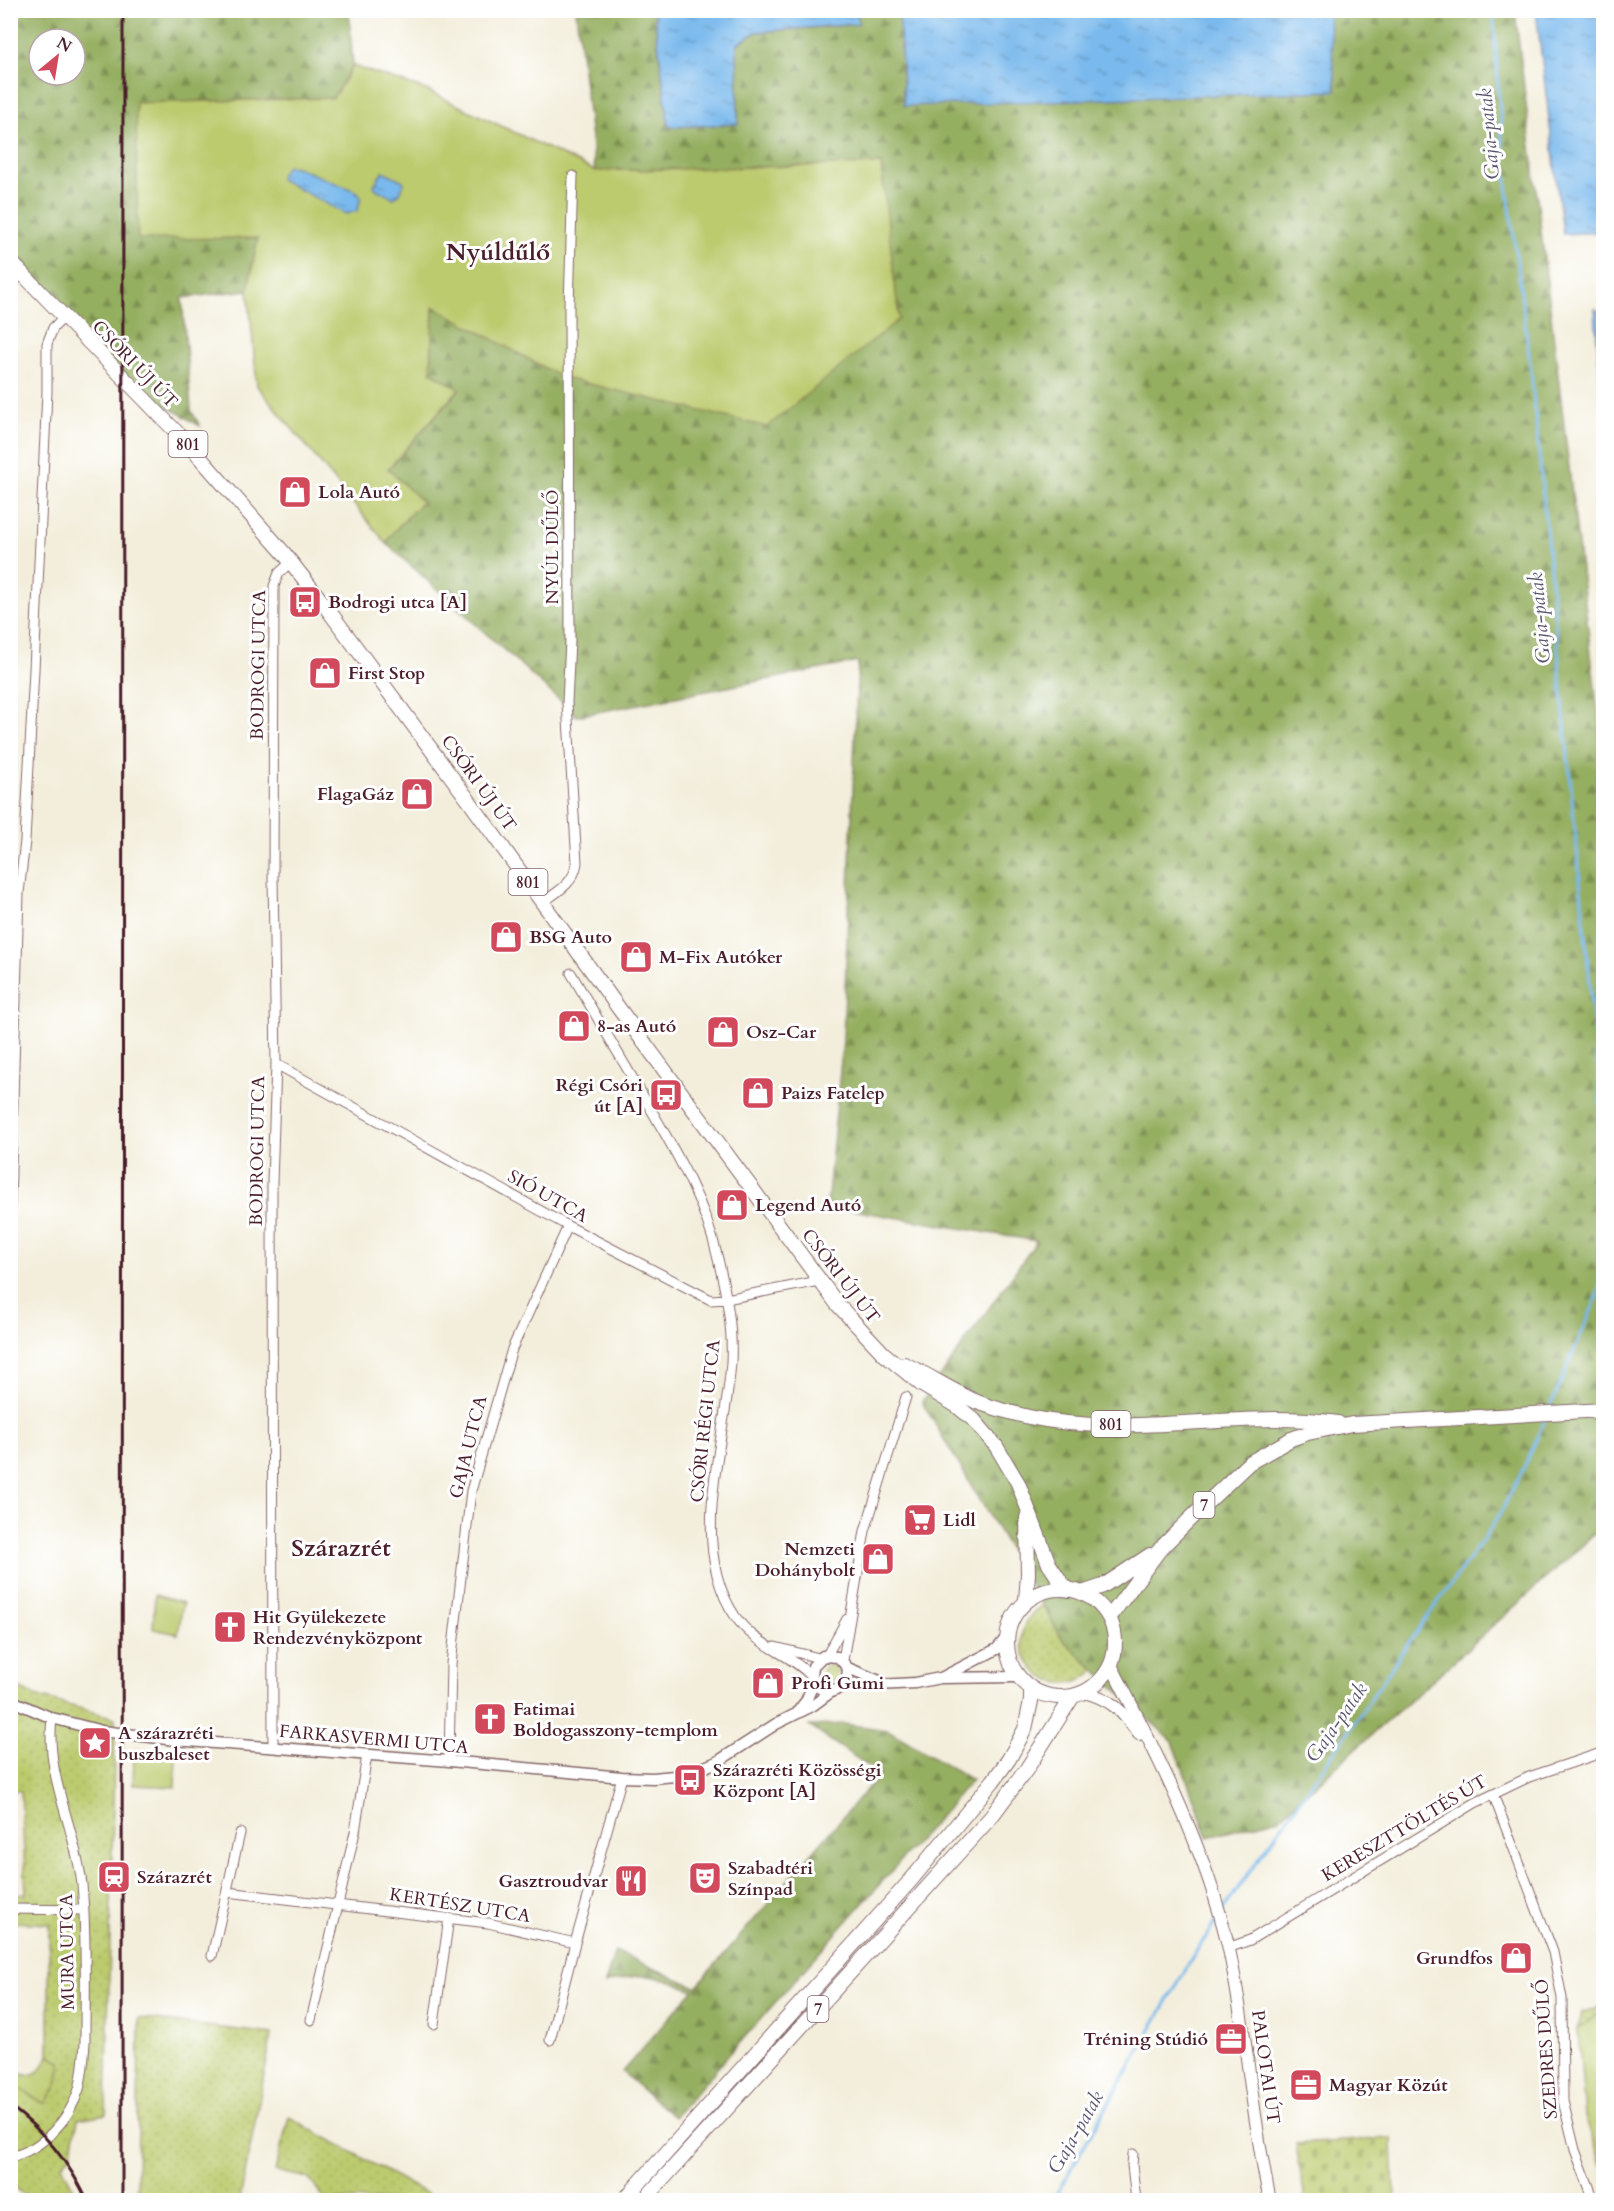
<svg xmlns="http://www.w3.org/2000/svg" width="1614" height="2211" viewBox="0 0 1614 2211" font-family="Cardo,serif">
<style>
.grass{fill:url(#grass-dots);stroke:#83754c;stroke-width:1.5}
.forest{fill:url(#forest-firs);stroke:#706746;stroke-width:1.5;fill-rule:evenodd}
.cemetery{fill:url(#cemetery-stones);stroke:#83754c;stroke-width:1.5}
.park{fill:#bccb6e;stroke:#83754c;stroke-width:1.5}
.water{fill:url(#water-ripples);stroke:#626c8c;stroke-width:1.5}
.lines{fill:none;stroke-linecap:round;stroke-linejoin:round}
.stream{stroke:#79b9ed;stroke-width:3}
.minor-casing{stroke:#856769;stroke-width:11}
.tertiary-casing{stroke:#856769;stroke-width:13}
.secondary-casing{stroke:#856769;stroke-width:14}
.primary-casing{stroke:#856769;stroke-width:16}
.minor{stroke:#fff;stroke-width:9}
.tertiary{stroke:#fff;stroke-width:10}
.secondary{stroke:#fff;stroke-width:12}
.primary{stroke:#fff;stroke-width:14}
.rail{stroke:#4a1f2b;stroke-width:3}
.labels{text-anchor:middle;stroke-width:6;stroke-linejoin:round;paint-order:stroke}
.shield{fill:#fff;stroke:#80626b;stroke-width:1.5}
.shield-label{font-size:16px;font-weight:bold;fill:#4a1f2b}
.street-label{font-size:18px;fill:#4a1f2b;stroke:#fff}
.poi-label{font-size:18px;font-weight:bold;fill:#4a1f2b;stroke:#fff;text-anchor:start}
.water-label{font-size:20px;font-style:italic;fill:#5a556f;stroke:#fff}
.district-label{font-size:24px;font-weight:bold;fill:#4a1f2b;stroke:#fff}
</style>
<defs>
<pattern id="grass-dots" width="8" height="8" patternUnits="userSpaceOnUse" patternTransform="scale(1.5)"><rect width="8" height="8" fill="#bccb6e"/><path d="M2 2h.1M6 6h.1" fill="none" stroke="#a3ae5f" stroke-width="1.8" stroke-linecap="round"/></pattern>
<pattern id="forest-firs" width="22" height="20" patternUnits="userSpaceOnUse" patternTransform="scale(1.5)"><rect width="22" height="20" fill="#95af61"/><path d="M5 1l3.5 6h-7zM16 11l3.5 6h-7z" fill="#7c8e50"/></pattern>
<pattern id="cemetery-stones" width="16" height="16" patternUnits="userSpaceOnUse" patternTransform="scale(1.5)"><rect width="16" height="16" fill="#bccb6e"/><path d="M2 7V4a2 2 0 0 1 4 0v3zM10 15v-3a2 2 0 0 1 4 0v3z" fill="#a3ae5f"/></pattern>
<pattern id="water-ripples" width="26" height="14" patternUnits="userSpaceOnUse" patternTransform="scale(1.5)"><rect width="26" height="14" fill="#79b9ed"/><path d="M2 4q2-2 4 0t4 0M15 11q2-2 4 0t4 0" fill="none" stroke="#6596c0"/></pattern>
</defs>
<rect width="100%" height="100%" fill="#fff"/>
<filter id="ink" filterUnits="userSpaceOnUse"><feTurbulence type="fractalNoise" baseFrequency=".0167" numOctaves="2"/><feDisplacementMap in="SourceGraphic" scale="12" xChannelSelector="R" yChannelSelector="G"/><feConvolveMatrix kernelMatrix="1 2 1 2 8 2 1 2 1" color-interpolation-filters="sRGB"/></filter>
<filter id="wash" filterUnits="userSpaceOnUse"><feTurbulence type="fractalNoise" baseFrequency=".008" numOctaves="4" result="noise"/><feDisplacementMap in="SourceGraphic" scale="24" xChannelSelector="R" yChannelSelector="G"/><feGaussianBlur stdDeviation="1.35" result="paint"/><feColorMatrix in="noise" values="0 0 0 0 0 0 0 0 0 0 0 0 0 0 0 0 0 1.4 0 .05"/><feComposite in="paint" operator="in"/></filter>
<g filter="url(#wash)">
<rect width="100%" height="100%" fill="#f3eedb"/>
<path class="grass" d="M1052,1600L1101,1663C1051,1723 981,1632 1052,1600Z
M822 1673a8 8 0 1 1 16 0a8 8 0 1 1-16 0Z
M11,1684L35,1696L115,1718L106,2114L78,2119L71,2155L62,2165L79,2200H33L11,2186V2072C32,2078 39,2076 49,2056V1924L11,1922L10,1895L26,1894L21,1791L11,1790Z
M1603,2007V2014L1597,2015L1578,2030L1582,2012Z
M139,2018L272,2034L240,2200H137Z
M289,2117L438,2200H326L308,2178L275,2171Z"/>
<path class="forest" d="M11,11H349L353,66L333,98L136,103L258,237L248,290L182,298L191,410L200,426L124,380L11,261ZM39,39H75V75H39Z
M576,11H654L669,127L738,124L737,44L756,32L858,24L857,11H899L904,105L1336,90L1328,11H1515L1604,764L1603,1527L1279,1818L1208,1837L1173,1742L1063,1640L922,1402L1037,1241L827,1206L843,1040L858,662L577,716L386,543L394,531L422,502L388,469L459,390L431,372L433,306L561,377L881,164L595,171Z
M844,1724L888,1730L972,1780L674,2117L622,2072L693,1990C654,1975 646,1970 605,1984L615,1951L696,1987L880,1774L809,1726Z"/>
<path class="cemetery" d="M1392,2138L1394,2200H1305L1296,2144Z"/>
<path class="park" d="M353,66L426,90L595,171L881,164L899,319L767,427L561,377L433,306L431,372L459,389L388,469L422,502L394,531L386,543L257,386L248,290L258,238L138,239L136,103L333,98Z
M155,1595L183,1603L178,1634L153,1629Z
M134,1750L176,1751L175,1787L133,1785Z
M1603,2014H1604L1603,2169L1585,2117L1578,2030L1597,2015Z
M49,2056L61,2062L57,2085L45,2104L11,2083V2072C32,2078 39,2076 49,2056Z"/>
<path class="water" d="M654,11H857L858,24L756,32L737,44L738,124L669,127Z
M899,11H1328L1336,91L904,106Z
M1536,11H1603V232L1563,234Z
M287,166L296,167L358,192L361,198L357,211L346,214L280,179L281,173Z
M383,171L403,181L404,183L400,193L394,198L376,189L374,185Z
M1595,309L1603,314V421Z"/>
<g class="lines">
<path class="stream" d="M1493,10L1503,154L1531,370L1600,1089L1604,1223
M1550,1408L1599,1292L1604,1243
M1223,1910L1347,1734L1402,1652L1482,1541L1500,1514L1528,1459L1546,1417
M1053,2200L1194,1955L1217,1920"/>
</g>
</g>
<g filter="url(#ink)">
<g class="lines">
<defs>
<path id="minor" d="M543,902C559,891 574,883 577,863L567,703L570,640L569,306L573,176
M571,973C597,1017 623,1062 649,1106C677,1154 706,1204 718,1259C726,1293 733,1327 731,1362C726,1441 687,1545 735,1616C756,1647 789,1652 812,1677
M276,1064L568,1226L711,1300L726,1299L819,1281
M10,1204L19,893L25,841L34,670L47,392V344L53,328L64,317
M775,1647L819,1658
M827,1655L847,1619
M843,1660L865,1531L906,1397
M273,1747L272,1183L276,1064L273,877L274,586L279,573L291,562
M449,1761L451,1664L471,1491L512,1349L568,1226
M1493,1794L1553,1952L1562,1998L1563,2101L1575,2150L1594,2200
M227,1892L488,1923L575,1943
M10,1909L83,1910
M1228,1948L1250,1940L1475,1803L1529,1777L1604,1752
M212,1956L240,1833
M311,2020L355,1832L367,1755
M434,2024L449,1918
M550,2040L575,1943L622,1777
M1133,2154L1132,2165L1136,2200
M10,2157C42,2150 70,2119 79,2089C83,2074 84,2058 85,2042C85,1992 87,1934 82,1885C76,1828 45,1777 52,1718"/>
<path id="tertiary" d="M848,1668L882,1682
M943,1677L997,1649L1006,1638
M836,1690L821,1689L812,1677L813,1666L823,1656L838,1657L848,1668L847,1679L841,1687
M10,1700L52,1718L102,1731L175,1740L449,1761L622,1777L653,1778L685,1775L717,1762L776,1724L812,1706L831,1692L841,1687L915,1683L940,1678L1017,1677
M799,1710L806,1701L814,1682"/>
<path id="secondary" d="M1111,1665C1157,1754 1205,1847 1228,1945C1247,2029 1251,2116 1270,2200
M1084,1692C1112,1699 1122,1711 1139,1734"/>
<path id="primary" d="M10,261L188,444L283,552L326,607L467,798L620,1010L838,1305L884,1354L922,1385L957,1406L974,1420L996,1446L1018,1483L1049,1564L1061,1582L1069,1590
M904,1364C929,1375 952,1391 977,1402C993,1408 1012,1413 1029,1417C1130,1439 1236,1409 1338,1423
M1007 1643a54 54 0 1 1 108 0a54 54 0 1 1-108 0Z
M1082,1593L1103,1586L1150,1555
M1026,1600L1028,1574L1027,1517
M1109,1618L1160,1549L1191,1518L1249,1463L1291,1439L1308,1433L1352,1424L1604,1410
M624,2200L911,1880L993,1781L1009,1759L1025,1729L1031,1701V1689
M644,2200L991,1817L1026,1770L1073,1696"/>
</defs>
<use href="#minor" class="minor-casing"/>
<use href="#tertiary" class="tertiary-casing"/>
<use href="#secondary" class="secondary-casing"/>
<use href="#primary" class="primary-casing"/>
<use href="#minor" class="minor"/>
<use href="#tertiary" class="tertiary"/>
<use href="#secondary" class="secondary"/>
<use href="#primary" class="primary"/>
<path class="rail" d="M10,2106C44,2131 69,2162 87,2200
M122,2200L123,10"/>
</g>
</g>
<defs>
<symbol id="shop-square" viewBox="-11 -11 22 22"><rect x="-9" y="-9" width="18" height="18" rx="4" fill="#d1495b" stroke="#fff"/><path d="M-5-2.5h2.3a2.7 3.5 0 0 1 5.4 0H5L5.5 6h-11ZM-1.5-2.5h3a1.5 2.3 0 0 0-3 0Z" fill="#fff"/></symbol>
<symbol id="bus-square" viewBox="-11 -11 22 22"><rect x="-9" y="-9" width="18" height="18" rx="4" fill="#d1495b" stroke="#fff"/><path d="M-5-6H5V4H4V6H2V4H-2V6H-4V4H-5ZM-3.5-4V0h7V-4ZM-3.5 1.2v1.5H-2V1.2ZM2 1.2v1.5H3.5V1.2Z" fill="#fff"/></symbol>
<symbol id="supermarket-square" viewBox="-11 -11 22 22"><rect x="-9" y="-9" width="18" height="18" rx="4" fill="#d1495b" stroke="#fff"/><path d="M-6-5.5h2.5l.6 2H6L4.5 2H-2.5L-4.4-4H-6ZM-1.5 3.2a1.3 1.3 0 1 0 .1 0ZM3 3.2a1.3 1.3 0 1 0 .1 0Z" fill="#fff"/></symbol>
<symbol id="church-square" viewBox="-11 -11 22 22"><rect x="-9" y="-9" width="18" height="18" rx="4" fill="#d1495b" stroke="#fff"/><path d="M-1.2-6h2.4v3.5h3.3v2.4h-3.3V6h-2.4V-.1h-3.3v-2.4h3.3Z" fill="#fff"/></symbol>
<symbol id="sight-square" viewBox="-11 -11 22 22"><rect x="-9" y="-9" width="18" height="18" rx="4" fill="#d1495b" stroke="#fff"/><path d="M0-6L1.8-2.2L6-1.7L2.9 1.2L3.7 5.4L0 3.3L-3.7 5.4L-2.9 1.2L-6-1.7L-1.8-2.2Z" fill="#fff"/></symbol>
<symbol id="station-square" viewBox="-11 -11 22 22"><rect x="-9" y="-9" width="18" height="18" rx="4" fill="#d1495b" stroke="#fff"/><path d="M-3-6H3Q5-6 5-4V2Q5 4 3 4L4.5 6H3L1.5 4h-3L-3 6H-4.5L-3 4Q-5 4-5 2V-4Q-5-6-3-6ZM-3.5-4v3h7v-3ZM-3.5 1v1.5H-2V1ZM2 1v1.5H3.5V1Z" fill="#fff"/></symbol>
<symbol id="theatre-square" viewBox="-11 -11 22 22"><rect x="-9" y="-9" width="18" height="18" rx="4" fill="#d1495b" stroke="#fff"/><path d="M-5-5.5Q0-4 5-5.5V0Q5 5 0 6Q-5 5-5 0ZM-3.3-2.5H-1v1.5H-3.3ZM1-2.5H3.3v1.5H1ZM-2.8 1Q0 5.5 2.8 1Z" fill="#fff"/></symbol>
<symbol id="restaurant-square" viewBox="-11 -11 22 22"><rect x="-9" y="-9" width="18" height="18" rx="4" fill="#d1495b" stroke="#fff"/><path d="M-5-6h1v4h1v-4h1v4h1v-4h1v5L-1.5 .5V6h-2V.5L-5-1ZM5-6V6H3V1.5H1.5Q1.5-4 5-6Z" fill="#fff"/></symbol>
<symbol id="office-square" viewBox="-11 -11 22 22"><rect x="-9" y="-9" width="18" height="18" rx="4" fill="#d1495b" stroke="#fff"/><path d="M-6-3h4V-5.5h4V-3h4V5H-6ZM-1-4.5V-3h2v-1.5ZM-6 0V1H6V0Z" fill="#fff"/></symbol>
</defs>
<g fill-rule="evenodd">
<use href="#shop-square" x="276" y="473" width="38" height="38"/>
<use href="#bus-square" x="286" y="583" width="38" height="38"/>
<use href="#shop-square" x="306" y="654" width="38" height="38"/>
<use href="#shop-square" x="398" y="775" width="38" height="38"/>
<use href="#shop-square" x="487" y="918" width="38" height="38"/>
<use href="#shop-square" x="617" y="938" width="38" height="38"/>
<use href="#shop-square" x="555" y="1007" width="38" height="38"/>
<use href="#shop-square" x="704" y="1013" width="38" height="38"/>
<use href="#shop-square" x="739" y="1074" width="38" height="38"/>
<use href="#bus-square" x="647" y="1076" width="38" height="38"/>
<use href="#shop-square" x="713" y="1186" width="38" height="38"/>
<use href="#supermarket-square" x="901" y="1501" width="38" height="38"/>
<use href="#shop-square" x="859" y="1540" width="38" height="38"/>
<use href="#church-square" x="211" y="1608" width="38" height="38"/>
<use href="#shop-square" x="749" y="1664" width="38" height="38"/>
<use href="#church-square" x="471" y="1700" width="38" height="38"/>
<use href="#sight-square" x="76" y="1724" width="38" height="38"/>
<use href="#bus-square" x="671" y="1761" width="38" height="38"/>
<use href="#station-square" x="95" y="1858" width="38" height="38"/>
<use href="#theatre-square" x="686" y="1859" width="38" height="38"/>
<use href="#restaurant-square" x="612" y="1862" width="38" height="38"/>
<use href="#shop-square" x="1497" y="1939" width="38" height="38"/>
<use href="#office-square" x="1212" y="2020" width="38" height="38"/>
<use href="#office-square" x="1287" y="2066" width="38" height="38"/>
</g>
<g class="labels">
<g class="shield">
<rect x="168.5" y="431" width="39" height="26" rx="4.5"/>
<rect x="508.5" y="869" width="39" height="26" rx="4.5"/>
<rect x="1091.5" y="1411" width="39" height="26" rx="4.5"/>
<rect x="1193.5" y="1492" width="21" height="26" rx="4.5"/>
<rect x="807.5" y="1996" width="21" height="26" rx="4.5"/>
</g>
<g class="shield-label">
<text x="188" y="450">801</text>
<text x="528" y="888">801</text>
<text x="1111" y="1430">801</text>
<text x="1204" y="1511">7</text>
<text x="818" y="2015">7</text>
</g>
<g class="street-label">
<text transform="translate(135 364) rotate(46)" y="6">CSÓRI ÚJ ÚT</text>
<text transform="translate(552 547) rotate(-90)" y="6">NYÚL DŰLŐ</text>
<text transform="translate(258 665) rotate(-89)" y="6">BODROGI UTCA</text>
<text transform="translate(479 783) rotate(54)" y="6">CSÓRI ÚJ ÚT</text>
<text transform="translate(257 1151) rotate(-89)" y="6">BODROGI UTCA</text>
<text transform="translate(548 1196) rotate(29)" y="6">SIÓ UTCA</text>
<text transform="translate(841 1276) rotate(52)" y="6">CSÓRI ÚJ ÚT</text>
<text transform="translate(705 1421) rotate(-84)" y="6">CSÓRI RÉGI UTCA</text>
<text transform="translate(468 1447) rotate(-76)" y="6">GAJA UTCA</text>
<text transform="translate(374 1739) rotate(5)" y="6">FARKASVERMI UTCA</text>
<text transform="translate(1404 1828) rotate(-31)" y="6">KERESZTTÖLTÉS ÚT</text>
<text transform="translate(460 1905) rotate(9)" y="6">KERTÉSZ UTCA</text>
<text transform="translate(67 1952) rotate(-91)" y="6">MURA UTCA</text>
<text transform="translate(1546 2049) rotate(-94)" y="6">SZEDRES DŰLŐ</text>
<text transform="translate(1266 2067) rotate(82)" y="6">PALOTAI ÚT</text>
</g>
<g class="poi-label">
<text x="318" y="498">Lola Autó</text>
<text x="328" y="608">Bodrogi utca [A]</text>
<text x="348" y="679">First Stop</text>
<text x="394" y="800" text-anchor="end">FlagaGáz</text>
<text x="529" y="943">BSG Auto</text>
<text x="659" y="963">M-Fix Autóker</text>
<text x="597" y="1032">8-as Autó</text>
<text x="746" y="1038">Osz-Car</text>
<text x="643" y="1091" text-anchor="end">Régi Csóri<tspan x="643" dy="21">út [A]</tspan></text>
<text x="781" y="1099">Paizs Fatelep</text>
<text x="755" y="1211">Legend Autó</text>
<text x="943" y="1526">Lidl</text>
<text x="855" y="1555" text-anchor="end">Nemzeti<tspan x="855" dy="21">Dohánybolt</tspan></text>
<text x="253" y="1623">Hit Gyülekezete<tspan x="253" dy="21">Rendezvényközpont</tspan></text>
<text x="791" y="1689">Profi Gumi</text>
<text x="513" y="1715">Fatimai<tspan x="513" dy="21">Boldogasszony-templom</tspan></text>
<text x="118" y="1739">A szárazréti<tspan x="118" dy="21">buszbaleset</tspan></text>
<text x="713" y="1776">Szárazréti Közösségi<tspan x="713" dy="21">Központ [A]</tspan></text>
<text x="728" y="1874">Szabadtéri<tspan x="728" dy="21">Színpad</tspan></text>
<text x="137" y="1883">Szárazrét</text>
<text x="608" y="1887" text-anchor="end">Gasztroudvar</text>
<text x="1493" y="1964" text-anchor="end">Grundfos</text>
<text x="1208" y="2045" text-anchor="end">Tréning Stúdió</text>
<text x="1329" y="2091">Magyar Közút</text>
</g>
<g class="water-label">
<text transform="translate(1488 134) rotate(-95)" y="7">Gaja-patak</text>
<text transform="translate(1539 618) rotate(-95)" y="7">Gaja-patak</text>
<text transform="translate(1336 1722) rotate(-55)" y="7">Gaja-patak</text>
<text transform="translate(1075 2132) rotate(-60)" y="7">Gaja-patak</text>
</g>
<g class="district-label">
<text x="498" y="260">Nyúldűlő</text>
<text x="341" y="1556">Szárazrét</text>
</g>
</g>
<rect width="1614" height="2211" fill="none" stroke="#fff" stroke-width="36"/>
<g transform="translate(57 57) rotate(30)"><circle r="28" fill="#ffffff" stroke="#b7a5aa" stroke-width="1.5"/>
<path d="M0-4.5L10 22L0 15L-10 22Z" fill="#d1495b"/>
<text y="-9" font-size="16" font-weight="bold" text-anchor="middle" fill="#4a1f2b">N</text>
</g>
</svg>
